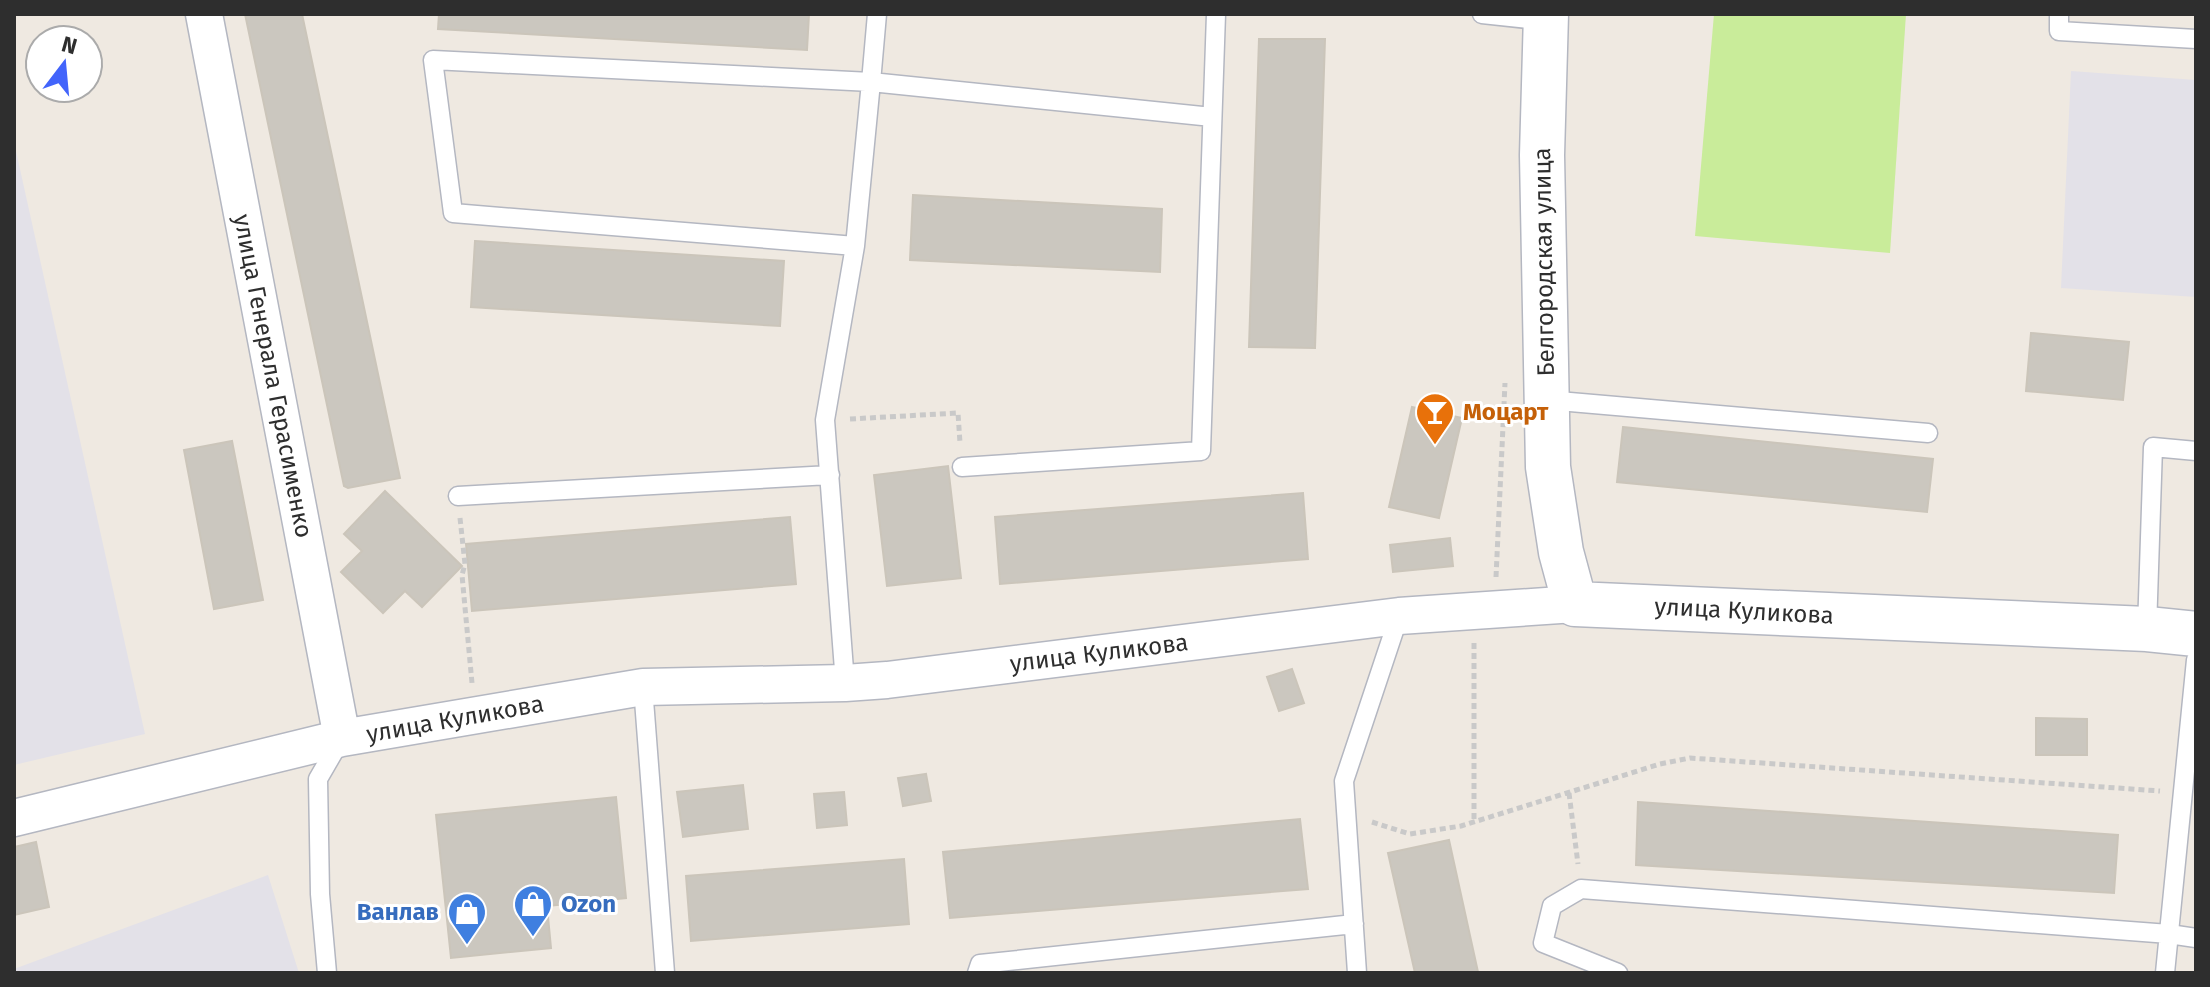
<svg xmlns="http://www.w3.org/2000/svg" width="2210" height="987" viewBox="0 0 2210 987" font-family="'Fira Sans',sans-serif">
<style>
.industrial{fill:#e3e1e8}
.pitch{fill:#c9ec9a}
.building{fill:#cbc7bf;stroke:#cbc5ba;stroke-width:2}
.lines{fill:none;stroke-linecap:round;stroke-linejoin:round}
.lane-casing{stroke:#b4b7c1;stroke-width:21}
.street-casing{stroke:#b4b7c1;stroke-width:39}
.secondary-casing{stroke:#b4b7c1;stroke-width:47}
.path{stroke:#c9c9c9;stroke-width:5;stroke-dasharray:6 4;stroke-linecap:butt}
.lane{stroke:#fff;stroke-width:18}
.street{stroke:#fff;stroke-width:36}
.secondary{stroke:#fff;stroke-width:44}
.labels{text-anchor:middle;stroke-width:6;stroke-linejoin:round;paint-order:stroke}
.street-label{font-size:24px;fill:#2e2e2e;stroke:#fff}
.food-label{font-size:24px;font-weight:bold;fill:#c56008;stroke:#fff;text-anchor:start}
.shop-label{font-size:24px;font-weight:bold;fill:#366cbe;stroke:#fff;text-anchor:start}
</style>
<rect width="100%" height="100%" fill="#efe9e1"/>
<path class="industrial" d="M2071,71L2196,80V297L2061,288Z
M14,142L145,734L14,765Z
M268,875L299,973H14V969Z"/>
<path class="pitch" d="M1714,14H1906L1890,253L1695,236Z"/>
<path class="building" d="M245,14H302L400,478L348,488L344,486Z
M439,14H809L807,50L438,29Z
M1259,39H1325L1315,348L1249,347Z
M913,195L1162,209L1160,272L910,260Z
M475,241L784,261L780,326L471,307Z
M2031,333L2129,342L2123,400L2026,391Z
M1412,407L1462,418L1439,518L1389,507Z
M1623,427L1933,459L1927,512L1617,482Z
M232,441L263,600L214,609L184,450Z
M948,466L961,578L887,586L874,475Z
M385,491L462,566L422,607L405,591L383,613L341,572L362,551L344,534Z
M1303,493L1308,559L1000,584L995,517Z
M790,517L796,584L472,611L466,544Z
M1450,538L1453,566L1393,572L1390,545Z
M1292,669L1304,703L1279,711L1267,677Z
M2036,718L2087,719V755H2036Z
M926,774L931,801L903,806L898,778Z
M743,785L748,829L683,837L677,792Z
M844,792L847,825L817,828L814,794Z
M616,797L626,898L547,906L551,948L451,958L436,815Z
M1638,802L2118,835L2114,893L1636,865Z
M1300,819L1308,889L950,918L943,852Z
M1449,840L1478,972L1415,973L1388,853Z
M36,842L49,907L14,915V847Z
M904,859L909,924L691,941L686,876Z"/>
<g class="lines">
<defs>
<path id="lane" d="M877,14L871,82L1212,117
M1482,14L1546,21
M2059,14V31L2196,39
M1547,400L1928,433
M962,467L1201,451L1216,14
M458,496L830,475
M2147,629L2153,447L2196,451
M845,683L825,420L855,246L871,82L433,60L453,213L855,246
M643,687L665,973
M327,973L320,894L318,779L340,741
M977,973L980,964L1354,924
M1357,973L1344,781L1399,616
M1618,973L1543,943L1552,906L1581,889L2169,934L2196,938
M2165,973L2196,660"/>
<path id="street" d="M204,14L342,738
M14,818L342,738L643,687L845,683L887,680L1399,616L1575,604"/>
<path id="secondary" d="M1546,14L1542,155L1548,467L1561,552L1575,604L2147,629L2196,634"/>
</defs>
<use href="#lane" class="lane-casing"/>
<use href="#street" class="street-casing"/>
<use href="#secondary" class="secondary-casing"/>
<path class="path" d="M850,419L958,413L960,443
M460,518L465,564L462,575L472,683
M1496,577L1505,383
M1474,643V822
M1569,793L1578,864
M1372,822L1410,834L1461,826L1660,764L1690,758L2160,791"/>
<use href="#lane" class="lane"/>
<use href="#street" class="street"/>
<use href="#secondary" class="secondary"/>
</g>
<defs>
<symbol id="bar-pin" viewBox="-11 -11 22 30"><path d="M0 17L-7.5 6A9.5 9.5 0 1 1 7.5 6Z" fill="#e8710a" stroke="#fff"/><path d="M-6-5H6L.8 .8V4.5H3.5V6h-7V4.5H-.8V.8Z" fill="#fff"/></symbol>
<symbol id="shop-pin" viewBox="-11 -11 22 30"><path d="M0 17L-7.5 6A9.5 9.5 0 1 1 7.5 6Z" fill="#3f7fe0" stroke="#fff"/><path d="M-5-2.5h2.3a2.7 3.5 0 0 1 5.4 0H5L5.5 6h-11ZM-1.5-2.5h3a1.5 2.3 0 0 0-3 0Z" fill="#fff"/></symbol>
</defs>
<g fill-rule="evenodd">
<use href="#bar-pin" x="1413" y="390" width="44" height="60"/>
<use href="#shop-pin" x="511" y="882" width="44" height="60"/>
<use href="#shop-pin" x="445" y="890" width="44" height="60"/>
</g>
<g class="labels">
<g class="street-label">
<text transform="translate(1544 262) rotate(-91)" y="8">Белгородская улица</text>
<text transform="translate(273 376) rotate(79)" y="8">улица Генерала Герасименко</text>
<text transform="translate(1744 611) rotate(3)" y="8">улица Куликова</text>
<text transform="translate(1099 653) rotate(-7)" y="8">улица Куликова</text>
<text transform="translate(455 719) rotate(-10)" y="8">улица Куликова</text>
</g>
<g class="food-label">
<text x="1463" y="420">Моцарт</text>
</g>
<g class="shop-label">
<text x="561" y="912">Ozon</text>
<text x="439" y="920" text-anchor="end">Ванлав</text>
</g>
</g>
<rect width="2210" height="987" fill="none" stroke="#2e2e2e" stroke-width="32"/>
<g transform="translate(64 64) rotate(16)"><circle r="38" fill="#ffffff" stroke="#ababab" stroke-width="2"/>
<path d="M0-6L14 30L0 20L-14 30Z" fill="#4264fb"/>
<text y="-12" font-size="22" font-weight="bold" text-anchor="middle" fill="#2e2e2e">N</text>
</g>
</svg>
